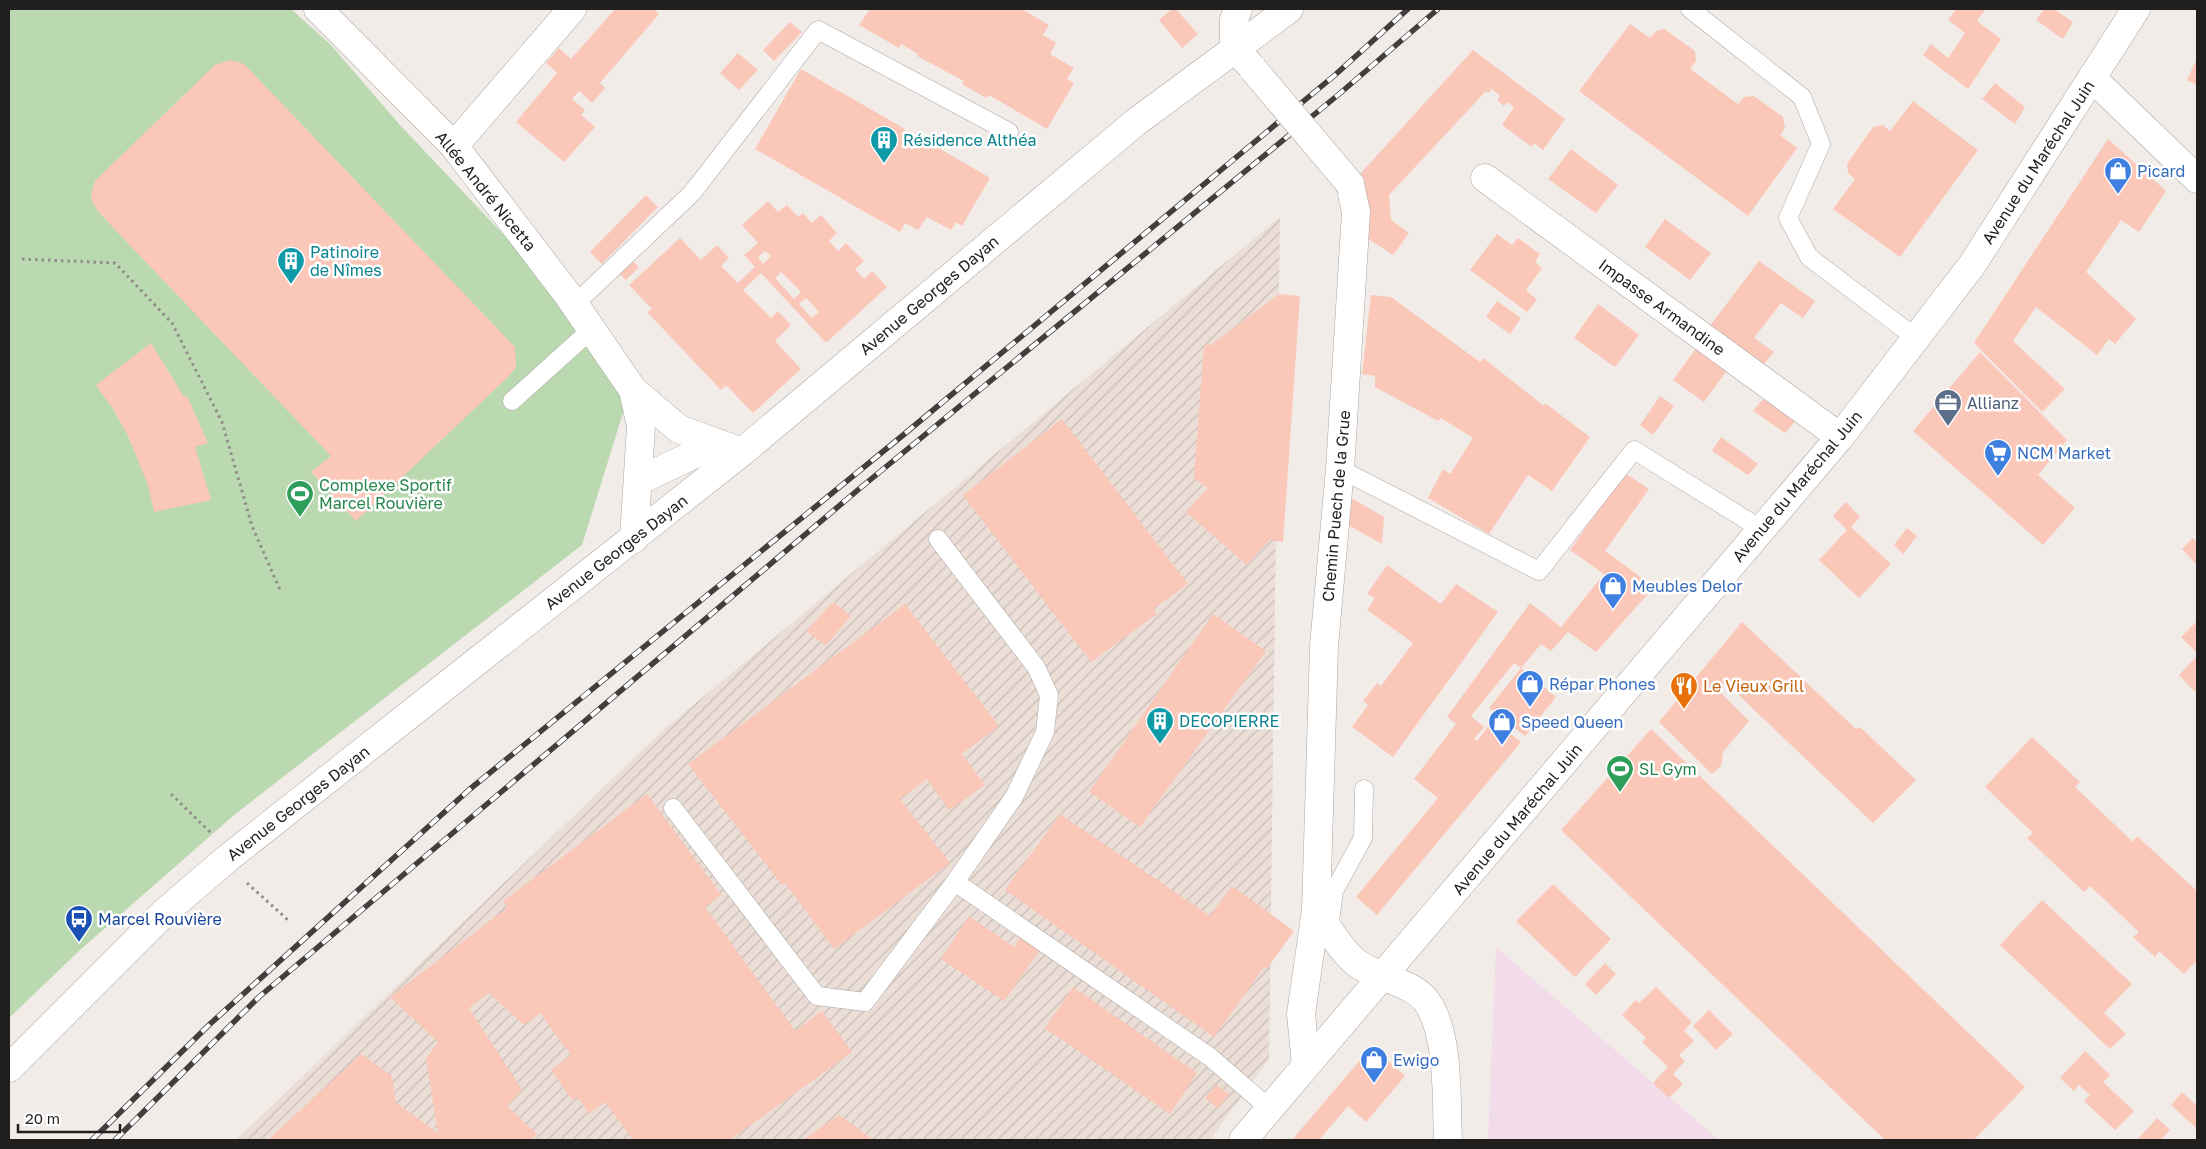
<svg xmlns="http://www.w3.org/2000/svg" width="2206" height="1149" viewBox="0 0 2206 1149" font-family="'Golos Text',sans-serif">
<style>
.commercial{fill:#f2dcea}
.industrial{fill:url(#industrial-furrows)}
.green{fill:#bbd9b1}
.building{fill:#fac7b9;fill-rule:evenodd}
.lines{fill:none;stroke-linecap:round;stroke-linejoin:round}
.service-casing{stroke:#aca6a3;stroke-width:19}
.minor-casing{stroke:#aca6a3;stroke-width:29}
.tertiary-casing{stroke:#aca6a3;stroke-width:29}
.path{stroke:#908c89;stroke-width:3;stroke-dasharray:2.5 4;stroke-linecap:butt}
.service{stroke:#fff;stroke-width:18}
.minor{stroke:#fff;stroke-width:28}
.tertiary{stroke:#fff;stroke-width:28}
.rail-casing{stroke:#413e3d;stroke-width:5.5}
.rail{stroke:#fff;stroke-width:4;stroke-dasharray:11;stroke-linecap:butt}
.minor-bridge-casing{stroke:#aca6a3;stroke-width:29;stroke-linecap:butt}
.minor-bridge{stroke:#fff;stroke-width:28}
.labels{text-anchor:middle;stroke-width:5;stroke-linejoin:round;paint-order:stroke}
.culture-label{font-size:16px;fill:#0d838f;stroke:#fff;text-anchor:start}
.street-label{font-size:16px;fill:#211f1e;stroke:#fff}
.shop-label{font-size:16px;fill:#366cbe;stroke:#fff;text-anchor:start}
.service-label{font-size:16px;fill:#4e5e75;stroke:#fff;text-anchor:start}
.leisure-label{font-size:16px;fill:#27864d;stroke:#fff;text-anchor:start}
.food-label{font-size:16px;fill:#c56008;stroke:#fff;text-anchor:start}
.transit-label{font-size:16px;fill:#164399;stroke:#fff;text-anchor:start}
</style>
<defs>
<pattern id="industrial-furrows" width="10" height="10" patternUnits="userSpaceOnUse" patternTransform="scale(1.25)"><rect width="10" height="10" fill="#ebded6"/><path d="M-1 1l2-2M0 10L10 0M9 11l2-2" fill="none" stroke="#c9beb7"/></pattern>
</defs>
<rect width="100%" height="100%" fill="#f2ece8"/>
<path class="commercial" d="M1496,947L1719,1140H1488Z"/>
<path class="industrial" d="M1280,217L1269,1059L1210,1140H236L661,732Z"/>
<path class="green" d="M9,9H291L331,45L399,124L568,303L627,400L582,545L234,815L79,951L9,1018Z"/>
<path class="building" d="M615,9H653L659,14L600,83L605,88L592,103L579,91L572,99L585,110L581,115L595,127L564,162L516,122L557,73L546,63L559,48L571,59Z
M870,9H1022L1049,25L1043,35L1056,43L1050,54L1074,68L1067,79L1074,83L1047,129L989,95L986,98L962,84L964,81L917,56L918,54L901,44L899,48L859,25Z
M1172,9H1176L1198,34L1182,48L1159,20Z
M1956,9H1986L1977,21L2001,39L1968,89L1923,55L1931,44L1948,58L1965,33L1948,20Z
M2044,9H2054L2073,22L2063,39L2036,20Z
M790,22L802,32L774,61L763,50Z
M1630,24L1650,38L1656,31L1664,29L1695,51L1696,61L1690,69L1738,104L1744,97L1754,96L1783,117L1785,128L1780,135L1797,148L1748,216L1579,91Z
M1473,50L1565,119L1543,150L1534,143L1532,147L1502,125L1514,107L1507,102L1504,106L1497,100L1500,96L1489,87L1491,91L1488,93L1486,91L1389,195L1391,220L1409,233L1393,255L1364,236L1361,173Z
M738,53L758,70L739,90L720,73Z
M2197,58V85L2187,80Z
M230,60L244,64L515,347L516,367L509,376L356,521L311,472L331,456L121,236L97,210L92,201L91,194L95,181L215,65Z
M801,69L905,129L902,135L926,149L930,143L990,178L962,226L956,222L951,230L927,217L918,230L905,223L900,232L755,149Z
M1995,83L2025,107L2015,124L1982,99Z
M1913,101L1978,150L1900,257L1833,209L1855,179L1848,173L1847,164L1873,127L1883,125L1890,131Z
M2108,139L2166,191L2139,232L2121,220L2086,272L2136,319L2115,344L2109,339L2097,355L2036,307L2013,341L2065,389L2042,412L1974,343Z
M1571,149L1618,185L1596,213L1548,179Z
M646,195L658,207L602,264L590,252Z
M768,201L778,212L787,205L798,217L803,213L812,223L821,215L837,233L829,241L838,251L846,243L864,261L855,269L864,279L872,271L887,287L826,343L761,273L743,290L771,318L778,311L791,325L775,341L801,369L753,413L726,385L721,390L647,312L652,309L629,285L680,238L701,260L717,245L729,258L721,266L738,283L755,267L744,255L758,243L742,225ZM765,251L771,256L763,264L758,257ZM781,272L801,292L794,299L775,278ZM806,298L819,312L812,318L799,304Z
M1665,219L1711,253L1690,280L1645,247Z
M1497,234L1512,245L1518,238L1540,254L1535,262L1542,268L1526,290L1537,300L1527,312L1470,270Z
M632,260L639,267L626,280L619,273Z
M1759,261L1815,301L1803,318L1781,303L1754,338L1774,352L1762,366L1709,327Z
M1279,294L1300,296L1283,542L1274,541L1271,538L1247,565L1186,512L1208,488L1194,478L1204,345H1211Z
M1371,295L1391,297L1480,362L1483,358L1544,406L1545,403L1590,437L1552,491L1528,475L1489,534L1428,498L1443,469L1450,474L1473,438L1441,418L1438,421L1375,387V376L1362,374Z
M1497,301L1521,318L1510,334L1486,317Z
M1598,304L1639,335L1615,367L1574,338Z
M151,343L184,397L187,396L208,443L195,447L211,500L154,512L148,485L128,436L113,409L96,385Z
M1697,347L1728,369L1704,402L1673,380Z
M1980,352L2067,440L2038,475L2075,508L2043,545L1913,431Z
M1660,396L1674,406L1653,435L1640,425Z
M1765,397L1796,420L1785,433L1753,411Z
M1062,419L1188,584L1153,609L1157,614L1091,662L963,495Z
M1721,437L1758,464L1748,475L1712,451Z
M1625,473L1649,489L1605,551L1654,587L1596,652L1568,632L1551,651L1541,644L1521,668L1514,663L1471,716L1484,727L1474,739L1477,741L1493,720L1521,742L1377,915L1356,897L1438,798L1414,779L1456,724L1447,717L1530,603L1561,627L1604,574L1570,550Z
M1348,496L1384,517L1382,544L1346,524Z
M1846,502L1860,517L1851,527L1891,564L1859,598L1819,560L1847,530L1833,516Z
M1907,528L1917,536L1903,554L1894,545Z
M2193,538L2197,542V565L2182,549Z
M1387,565L1441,604L1456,584L1498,612L1393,757L1352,727L1368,705L1363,701L1377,683L1381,686L1413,643L1367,610L1375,598L1367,594Z
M833,602L851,616L826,645L806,631Z
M905,604L999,726L962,754L985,785L949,810L927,779L900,799L950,863L834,949L785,883L782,885L688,764Z
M1213,614L1266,651L1140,827L1089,792Z
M2197,621V653L2181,637Z
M1742,622L1856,729L1860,727L1916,780L1873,823L1725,682L1718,690L1749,721L1723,752L1721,766L1712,774L1659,722Z
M2197,656V694L2179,675Z
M1521,668L1556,697L1525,736L1489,708Z
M1651,729L2025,1087L1974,1140H1885L1561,830Z
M2032,737L2080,782L2075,787L2133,842L2137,836L2197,891V960L2184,974L2159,951L2155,957L2133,937L2139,932L2090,886L2084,892L2027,838L2033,833L1985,787Z
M647,794L721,895L705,907L795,1031L822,1011L852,1052L730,1140H633L605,1102L589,1114L577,1097L572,1100L551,1070L571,1055L540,1013L524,1025L489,993L469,1008L522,1090L507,1106L537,1134L532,1140H268L361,1054L392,1076L396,1103L438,1133L426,1059L438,1042L390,997L508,907L503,901Z
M1060,814L1210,916L1232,886L1294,931L1267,969L1264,967L1214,1037L1005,890Z
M1553,884L1611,939L1575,977L1516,921Z
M2042,900L2132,984L2104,1013L2126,1034L2110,1049L2000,945Z
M969,916L1014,947L1020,937L1040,950L1004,1001L941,959Z
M1605,963L1616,974L1596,995L1585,984Z
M1073,987L1197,1073L1170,1114L1045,1028Z
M1656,987L1692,1022L1684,1031L1694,1041L1679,1055L1685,1061L1673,1074L1683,1084L1669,1098L1653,1083L1668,1067L1642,1042L1646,1038L1622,1015L1636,1000L1639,1003Z
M1709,1010L1733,1034L1716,1050L1693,1026Z
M1372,1046L1405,1076L1366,1122L1348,1106L1319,1140H1292Z
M2085,1051L2110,1075L2103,1082L2134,1111L2115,1130L2084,1101L2090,1095L2079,1085L2074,1091L2060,1078Z
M1216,1085L1229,1094L1218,1108L1205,1098Z
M2182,1092L2195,1104L2197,1102V1129L2171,1105Z
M839,1115L874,1140H803Z
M2157,1118L2170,1130L2161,1140H2137Z"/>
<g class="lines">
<defs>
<path id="service" d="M1690,9L1802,97L1821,144L1788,218L1809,257L1916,338
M575,304L692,193L818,30L1009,132
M512,401L592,329
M1340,469L1539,571L1634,450L1761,529
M938,539L1036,667L1049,695L1045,732L1014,797L955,882L1210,1057L1270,1109
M673,808L817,996L865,1002L955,882
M1329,929L1334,891L1363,838L1364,789"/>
<path id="minor" d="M318,9L454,146L568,295L633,390L679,429L742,452
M1238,9L1234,20V48L1249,64
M2092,78L2197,179
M454,146L572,9
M1485,178L1840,437
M633,390L641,426L634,539
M638,481L718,443
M1316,910C1327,926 1338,946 1352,959C1371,978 1413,981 1427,1002C1450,1035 1446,1101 1448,1140
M1306,1065L1301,1014L1316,910L1324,646L1340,469L1356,212L1350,184"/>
<path id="tertiary" d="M9,1068L166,911L228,858L742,452L1136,122L1289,9
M1243,1140L1840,437L1972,265L2136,9"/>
</defs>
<use href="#service" class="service-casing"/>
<use href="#minor" class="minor-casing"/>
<use href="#tertiary" class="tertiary-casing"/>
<path class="path" d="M22,259L115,263L172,323L222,422L252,526L280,590
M171,794L210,832
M247,883L288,920"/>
<use href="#service" class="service"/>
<use href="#minor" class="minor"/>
<use href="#tertiary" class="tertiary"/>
<defs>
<path id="rail" d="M92,1140L210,1024L470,789L902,436L1335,75L1408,9
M115,1140L259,997L859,489L1338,95L1438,9"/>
</defs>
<use href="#rail" class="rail-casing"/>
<use href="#rail" class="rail"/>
<defs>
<path id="minor-bridge" d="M1253,69L1350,184"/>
</defs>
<use href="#minor-bridge" class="minor-bridge-casing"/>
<use href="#minor-bridge" class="minor-bridge"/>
</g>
<defs>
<symbol id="building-pin" viewBox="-11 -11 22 30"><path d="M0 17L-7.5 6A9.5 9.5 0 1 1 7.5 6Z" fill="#0f9aa8" stroke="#fff"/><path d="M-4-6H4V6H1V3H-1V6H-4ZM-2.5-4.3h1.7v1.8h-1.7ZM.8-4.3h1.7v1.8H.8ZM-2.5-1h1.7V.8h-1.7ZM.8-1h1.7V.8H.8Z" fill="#fff"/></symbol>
<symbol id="shop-pin" viewBox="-11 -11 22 30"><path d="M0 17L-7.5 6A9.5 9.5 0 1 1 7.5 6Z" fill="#3f7fe0" stroke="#fff"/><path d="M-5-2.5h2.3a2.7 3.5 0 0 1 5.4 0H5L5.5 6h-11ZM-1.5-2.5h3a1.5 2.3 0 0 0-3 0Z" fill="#fff"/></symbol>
<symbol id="office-pin" viewBox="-11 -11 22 30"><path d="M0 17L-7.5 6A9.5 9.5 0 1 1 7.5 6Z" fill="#5c6f8a" stroke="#fff"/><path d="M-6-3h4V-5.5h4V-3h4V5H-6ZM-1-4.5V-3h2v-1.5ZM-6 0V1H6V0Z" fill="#fff"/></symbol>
<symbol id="supermarket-pin" viewBox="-11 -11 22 30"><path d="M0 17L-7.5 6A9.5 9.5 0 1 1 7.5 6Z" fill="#3f7fe0" stroke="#fff"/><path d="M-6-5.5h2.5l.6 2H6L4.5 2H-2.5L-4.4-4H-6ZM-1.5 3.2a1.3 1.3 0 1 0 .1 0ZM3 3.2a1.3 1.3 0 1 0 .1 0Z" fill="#fff"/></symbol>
<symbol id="stadium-pin" viewBox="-11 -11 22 30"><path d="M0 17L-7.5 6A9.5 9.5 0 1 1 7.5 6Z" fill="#2e9e5b" stroke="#fff"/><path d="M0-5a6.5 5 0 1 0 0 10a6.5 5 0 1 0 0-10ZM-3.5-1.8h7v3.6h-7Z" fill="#fff"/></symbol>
<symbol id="restaurant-pin" viewBox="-11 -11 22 30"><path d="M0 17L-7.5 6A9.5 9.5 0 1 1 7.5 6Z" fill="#e8710a" stroke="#fff"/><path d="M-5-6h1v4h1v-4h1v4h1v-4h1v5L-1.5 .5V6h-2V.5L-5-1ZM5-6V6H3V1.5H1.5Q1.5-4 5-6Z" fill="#fff"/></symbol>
<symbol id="bus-pin" viewBox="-11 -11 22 30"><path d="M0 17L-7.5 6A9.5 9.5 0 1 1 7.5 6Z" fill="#1a4fb4" stroke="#fff"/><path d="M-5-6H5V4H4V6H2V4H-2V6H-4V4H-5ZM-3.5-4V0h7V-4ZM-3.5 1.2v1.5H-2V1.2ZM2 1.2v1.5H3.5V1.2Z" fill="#fff"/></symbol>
</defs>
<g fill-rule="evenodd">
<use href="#building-pin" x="868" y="124" width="32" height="43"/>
<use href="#shop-pin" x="2102" y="155" width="32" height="43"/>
<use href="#building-pin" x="275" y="245" width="32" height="43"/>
<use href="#office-pin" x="1932" y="387" width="32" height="43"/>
<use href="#supermarket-pin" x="1982" y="437" width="32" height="43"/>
<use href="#stadium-pin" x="284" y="478" width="32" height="43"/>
<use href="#shop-pin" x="1597" y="570" width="32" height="43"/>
<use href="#shop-pin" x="1514" y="668" width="32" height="43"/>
<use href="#restaurant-pin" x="1668" y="670" width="32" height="43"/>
<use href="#building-pin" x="1144" y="705" width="32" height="43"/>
<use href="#shop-pin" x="1486" y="706" width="32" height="43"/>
<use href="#stadium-pin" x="1604" y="753" width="32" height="43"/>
<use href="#bus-pin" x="63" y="903" width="32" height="43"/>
<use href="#shop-pin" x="1358" y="1044" width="32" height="43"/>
</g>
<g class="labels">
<g class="culture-label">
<text x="903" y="146">Résidence Althéa</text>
<text x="310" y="258">Patinoire<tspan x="310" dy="18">de Nîmes</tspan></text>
<text x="1179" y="727">DECOPIERRE</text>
</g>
<g class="street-label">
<text transform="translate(2038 162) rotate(-57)" y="6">Avenue du Maréchal Juin</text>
<text transform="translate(486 191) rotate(51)" y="6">Allée André Nicetta</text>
<text transform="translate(929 295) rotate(-40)" y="6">Avenue Georges Dayan</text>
<text transform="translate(1662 307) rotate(36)" y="6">Impasse Armandine</text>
<text transform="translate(1797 486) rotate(-50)" y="6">Avenue du Maréchal Juin</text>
<text transform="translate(1336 506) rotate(-85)" y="6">Chemin Puech de la Grue</text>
<text transform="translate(616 552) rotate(-38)" y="6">Avenue Georges Dayan</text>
<text transform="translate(298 803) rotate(-38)" y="6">Avenue Georges Dayan</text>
<text transform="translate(1517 819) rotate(-50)" y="6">Avenue du Maréchal Juin</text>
</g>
<g class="shop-label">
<text x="2137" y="177">Picard</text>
<text x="2017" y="459">NCM Market</text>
<text x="1632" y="592">Meubles Delor</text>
<text x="1549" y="690">Répar Phones</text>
<text x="1521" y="728">Speed Queen</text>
<text x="1393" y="1066">Ewigo</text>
</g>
<g class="service-label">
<text x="1967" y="409">Allianz</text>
</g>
<g class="leisure-label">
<text x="319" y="491">Complexe Sportif<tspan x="319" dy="18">Marcel Rouvière</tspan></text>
<text x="1639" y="775">SL Gym</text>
</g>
<g class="food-label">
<text x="1703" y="692">Le Vieux Grill</text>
</g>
<g class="transit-label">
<text x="98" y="925">Marcel Rouvière</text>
</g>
</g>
<rect width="2206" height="1149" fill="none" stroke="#211f1e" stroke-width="20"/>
<path d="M18 1124v8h102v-8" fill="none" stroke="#211f1e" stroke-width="2.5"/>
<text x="25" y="1124" font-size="15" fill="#211f1e" stroke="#ffffff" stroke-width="4" paint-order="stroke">20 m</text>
</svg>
